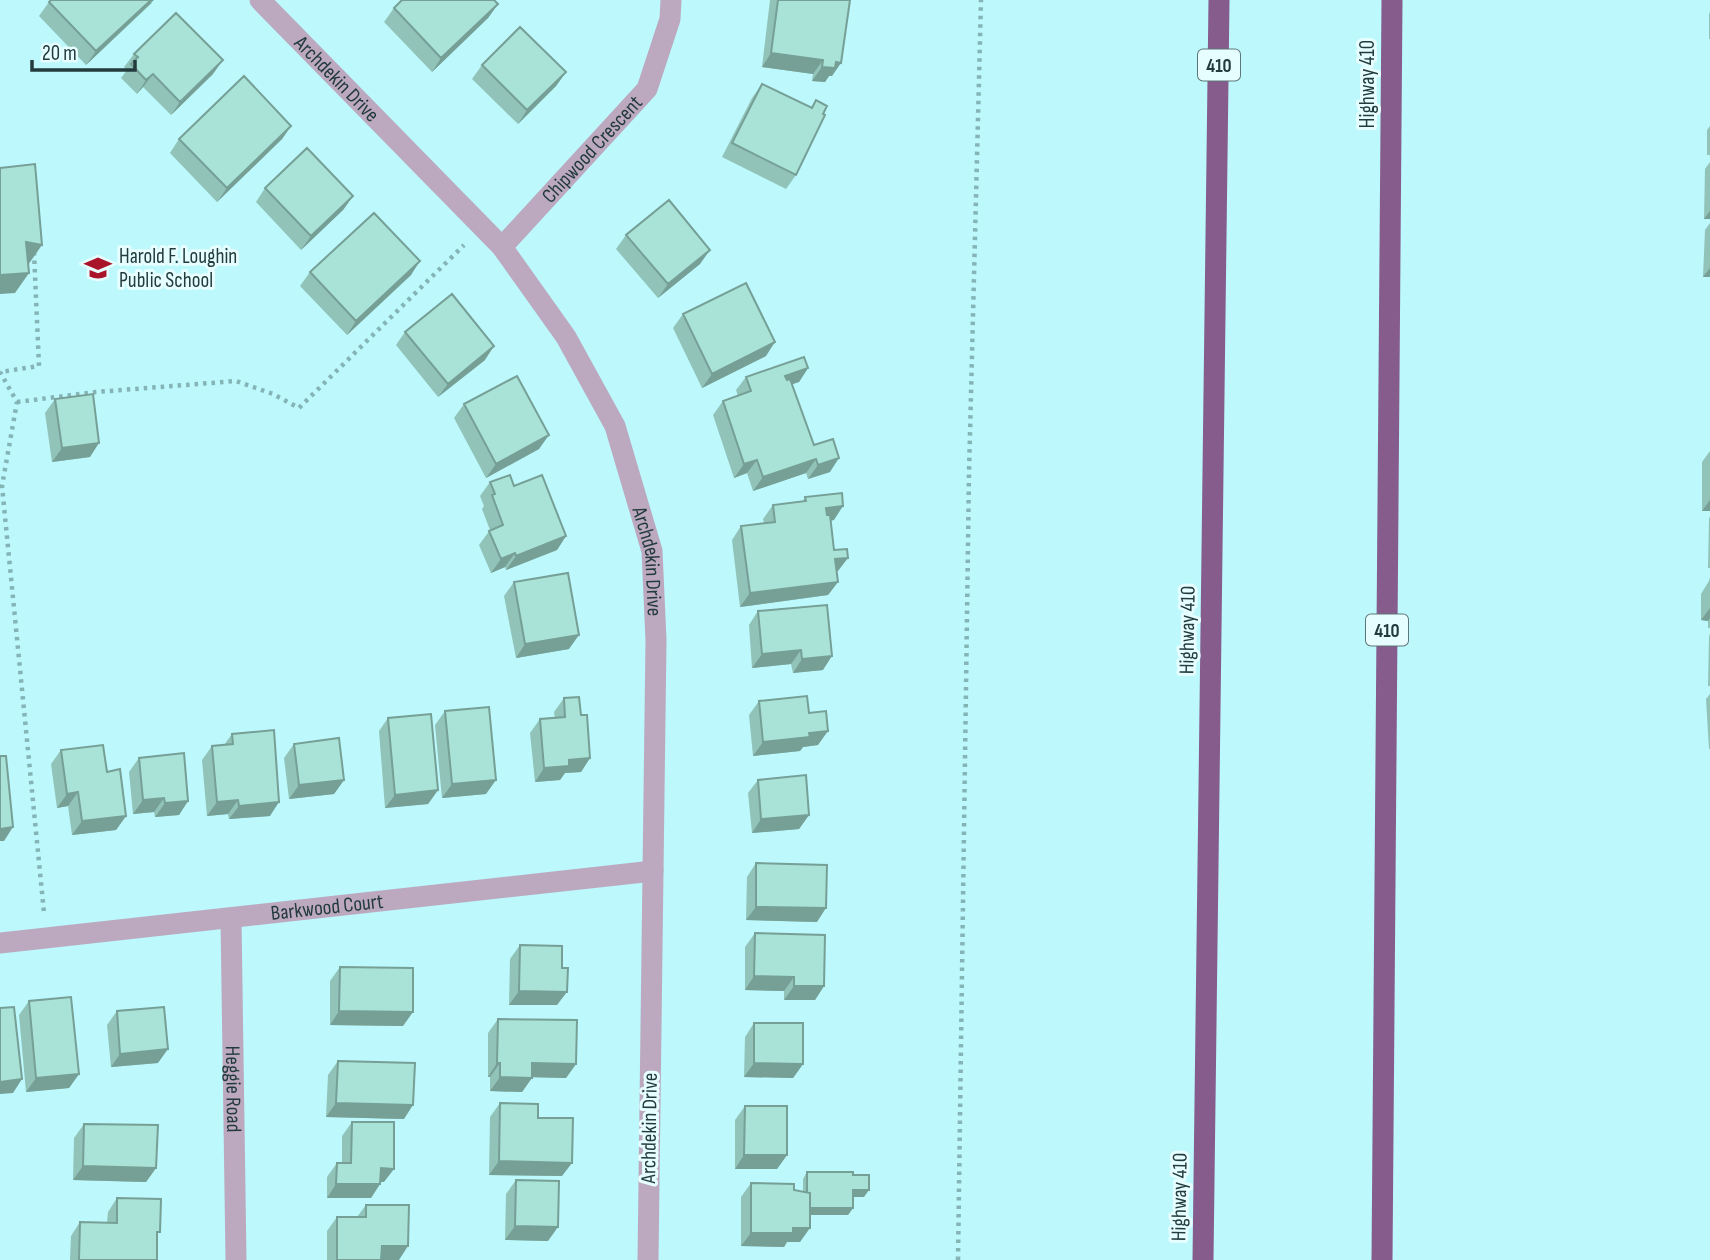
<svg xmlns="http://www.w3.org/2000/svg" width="1710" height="1260" viewBox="0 0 1710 1260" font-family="'Sofia Sans Condensed',sans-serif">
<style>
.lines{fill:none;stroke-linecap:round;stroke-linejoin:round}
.path{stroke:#85b4b7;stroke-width:4.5;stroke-dasharray:3.5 5;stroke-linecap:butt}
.minor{stroke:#bca9c0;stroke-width:21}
.highway{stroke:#855c8c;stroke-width:21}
.wall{fill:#91c3b9}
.shaded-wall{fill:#769f96}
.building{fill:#a9e3d7;stroke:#769f96;stroke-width:2}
.labels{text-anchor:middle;stroke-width:6;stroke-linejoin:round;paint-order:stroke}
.shield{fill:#e6feff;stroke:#5e7677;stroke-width:2}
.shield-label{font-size:19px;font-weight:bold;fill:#233b3d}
.street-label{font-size:21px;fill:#233b3d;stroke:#e6feff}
.poi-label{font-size:21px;fill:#233b3d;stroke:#e6feff;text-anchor:start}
</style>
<rect width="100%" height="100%" fill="#bcf8fc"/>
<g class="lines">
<path class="path" d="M34,252L39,366L0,372L17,402L2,486L44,913
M17,402L96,392L236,381L273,394L299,408L464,245
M958,1260L969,473L981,0"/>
<g class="minor">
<path id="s1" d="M260,0L502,247L566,337L615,426L652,551L656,640L648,1260"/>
<path id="s2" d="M502,247L647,89L670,19L671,0"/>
<path id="s3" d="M231,919L236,1260"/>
<path id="s4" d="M0,943L653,871"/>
</g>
<path class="highway" d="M1203,1260L1219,0
M1382,1260L1392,0"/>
</g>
<path class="wall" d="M770,0H850L832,76H829L825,82L812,81L813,74L762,67Z
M49,2L152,3L86,65L39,16Z
M498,4L488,18L432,72L384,22L394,8Z
M1710,12V39H1709V14Z
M134,54L213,74L171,115L143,87L137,94L121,78L127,70L124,67Z
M482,65L566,72L556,86L518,124L472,79Z
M762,84L811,108L816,100L796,175L786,189L722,157L752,98Z
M291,126L282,139L217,202L170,153L179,139Z
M1710,126V155H1707V130Z
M1710,162V219H1704L1705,169Z
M265,188L353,196L343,210L301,250L256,202Z
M1710,223V277H1703L1705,230Z
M626,235L700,264L658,298L616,249Z
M310,272L411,275L347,335L300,286Z
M683,314L766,356L702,388L673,328Z
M405,332L485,360L438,397L396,345Z
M808,368L799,382L792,384L814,445L830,472L808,479L806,473L753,491L747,473L734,478L713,415L723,401L738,396L736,390L746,377Z
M55,399L90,457L52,462L45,413Z
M464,404L539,449L486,478L454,418Z
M1710,451V511H1702V462Z
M490,482L514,486L566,536L557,550L506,570L505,567L491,573L479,545L490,530L482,509L484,506L480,496Z
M805,497L834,520L831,521L834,550L838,571L837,572L838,582L828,595L740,607L732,540L741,526L764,523L763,519L773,505L803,501Z
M1710,517V568H1708L1709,518Z
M1710,577V628H1708V621L1701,620V594L1709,581Z
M514,582L569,649L516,658L504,596Z
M758,611L823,670L793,673L791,664L752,668L749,625Z
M1710,634V686H1708L1709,636Z
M1710,694V749H1709L1706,699Z
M564,698L581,715L590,758L581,772L565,773L560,780L535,782L530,733L540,719L555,718L554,712Z
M759,701L809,713L818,745L803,747L800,751L753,756L749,715Z
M445,711L486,794L442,798L435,725Z
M388,718L438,790L428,804L385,808L379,731Z
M232,734L270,816L229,819L228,814L207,816L202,760L212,746L224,745Z
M294,744L344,780L334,794L289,799L284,758Z
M61,750L107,772L126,816L116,830L72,835L68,806L57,808L51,764Z
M139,758L188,801L179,815L155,817L154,812L133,814L129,772Z
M758,780L809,815L799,829L752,833L748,793Z
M756,863L817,922L746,920L747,877Z
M755,933L824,986L815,1000H784V991L745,990V947Z
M520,945L557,1005H509L510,959Z
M340,967L403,1026L330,1025V981Z
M29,1001L79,1074L69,1088L26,1092L19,1015Z
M117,1011L158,1063L111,1067L107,1025Z
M498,1019L576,1064L566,1078L532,1077L522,1092L490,1091V1077H488V1033Z
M754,1023L803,1064L793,1078L744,1077L745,1037Z
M338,1061L404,1119L326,1117L328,1075Z
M500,1103L562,1176L489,1175L490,1117Z
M745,1106L787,1155L777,1169H735V1120Z
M352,1122L384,1182H380V1184L371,1198H327V1177L337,1163H342V1136Z
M84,1124L156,1168L146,1182L73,1180L74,1138Z
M807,1172L853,1175L864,1197H853V1208L848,1215H810L800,1242H787L784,1247L741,1246V1197L751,1183L803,1192V1179Z
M516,1180L548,1241L505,1240L506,1194Z
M117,1198L157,1237V1260H70L71,1236L80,1222L107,1223L108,1212Z
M366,1205L399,1260H327V1231L337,1217H357Z"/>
<path class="shaded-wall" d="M151,0H154L86,65L96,51Z
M498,4L488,18L432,72L441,58Z
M771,53L823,60L813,74L762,67Z
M223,60L213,74L171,115L180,102Z
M836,62L841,63L832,76H829L825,82L812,81L822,67Z
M566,72L556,86L518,124L527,110Z
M153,74L143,87L137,94L146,80Z
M291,126L282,139L217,202L227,188Z
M353,196L343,210L301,250L311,236Z
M1710,211V219H1704Z
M26,242L42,245L28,265Z
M710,250L700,264L658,298L668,284Z
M420,261L411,275L347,335L356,321Z
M1710,268V277H1703Z
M29,273L15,293L0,294V275Z
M775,342L766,356L702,388L712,374Z
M494,346L485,360L438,397L448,384Z
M808,368L799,382L775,390L785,376Z
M549,435L539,449L486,478L496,464Z
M99,443L90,457L52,462L62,448Z
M839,458L830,472L808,479L818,465Z
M816,459L806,473L753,491L763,477Z
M757,460L747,473L734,478L744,464Z
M1710,500V511H1702Z
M843,506L834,520L816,522L826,508Z
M566,536L557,550L506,570L516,556Z
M515,553L505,567L491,573L501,559Z
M848,558L838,571L825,573L835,559Z
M838,582L828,595L740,607L750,593Z
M1710,608V618L1708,621L1701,620Z
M579,635L569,649L516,658L525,644Z
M801,650L791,664L752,668L762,654Z
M832,656L823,670L793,673L802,659Z
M828,731L818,745L803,747L800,751L753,756L763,742L809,733Z
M590,758L581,772L565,773L560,780L535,782L544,768L569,760Z
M344,780L334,794L289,799L299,785Z
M496,780L486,794L442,798L452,784Z
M438,790L428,804L385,808L395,795Z
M78,792L68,806L57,808L67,794Z
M164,798L154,812L133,814L143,800Z
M238,800L228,814L207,816L217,802Z
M188,801L179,815L155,817L165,803Z
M279,802L270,816L229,819L239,806Z
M809,815L799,829L752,833L761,819Z
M126,816L116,830L72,835L82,821Z
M13,827L4,841H0V829Z
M756,907L826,908L817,922L746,920Z
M754,976L794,977L784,991L745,990Z
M794,986H824L815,1000H784Z
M519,991L567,992L557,1005H509Z
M339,1011L413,1012L403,1026L330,1025Z
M168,1049L158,1063L111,1067L120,1054Z
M497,1063H500L490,1077H488Z
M532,1063L576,1064L566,1078L523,1077Z
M754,1063L803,1064L793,1078L744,1077Z
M79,1074L69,1088L26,1092L36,1078Z
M500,1077L532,1078L522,1092L490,1091Z
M22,1079L13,1093L0,1094V1082Z
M336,1103L413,1105L404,1119L326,1117Z
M744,1155H787L777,1169H735Z
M499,1161L572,1163L562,1176L489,1175Z
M83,1166L156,1168L146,1182L73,1180Z
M381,1168L394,1169L384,1182H371Z
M336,1184H380L371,1198H327Z
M853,1190H869L864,1197H848Z
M807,1208H853L848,1215H803Z
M515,1226L558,1227L548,1241L505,1240Z
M793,1228H810L800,1242H787L784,1247L741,1246L751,1233Z
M382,1246H408L399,1260H372Z"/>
<path class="building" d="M51,0H151L96,51L49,2Z
M402,0H494L498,4L441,58L394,8Z
M778,0H850L841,63L836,62L835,68L822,67L823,60L771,53Z
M176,13L223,60L180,102L153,74L146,80L131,64L138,57L134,54Z
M520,27L566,72L527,110L482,65Z
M244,76L291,126L227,188L179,139Z
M762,84L812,108L816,100L827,106L823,114L825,115L796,175L732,143Z
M307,148L353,196L311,236L265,188Z
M35,164L42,245L26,242L29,273L0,275V168Z
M669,200L710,250L668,284L626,235Z
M374,213L420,261L356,321L310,272Z
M746,283L775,342L712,374L683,314Z
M452,294L494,346L448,384L405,332Z
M804,357L808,368L785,376L787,380L790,379L814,445L833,439L839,458L818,465L816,459L763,477L757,460L744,464L723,401L751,391L746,377Z
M517,376L549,435L496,464L464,404Z
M93,394L99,443L62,448L55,399Z
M510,475L514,486L542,475L566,536L516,556L515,553L501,559L489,531L503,525L492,495L495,494L490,482Z
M842,493L843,506L826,508L827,515H830L834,550L847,549L848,558L835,559L838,582L750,593L741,526L775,522L773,505L806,501L805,497Z
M568,573L579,635L525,644L514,582Z
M827,605L832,656L802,659L801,650L762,654L758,611Z
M807,696L809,713L826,711L828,731L809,733L810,737L763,742L759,701Z
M579,697L581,715H587L590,758L569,760V766L544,768L540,719L565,717L564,698Z
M489,707L496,780L452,784L445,711Z
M431,714L438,790L395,795L388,718Z
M274,730L279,802L239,806L238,800L217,802L212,746L233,744L232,734Z
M339,738L344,780L299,785L294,744Z
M103,745L107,772L120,769L126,816L82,821L78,792L67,794L61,750Z
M184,753L188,801L165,803L164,798L143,800L139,758Z
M0,756H6L13,827L0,829Z
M806,775L809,815L761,819L758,780Z
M756,863L827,865L826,908L756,907Z
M755,933L825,935L824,986H794V977L754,976Z
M520,945L562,946V968H568L567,992L519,991Z
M340,967L413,968V1012L339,1011Z
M71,997L79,1074L36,1078L29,1001Z
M14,1007L22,1079L0,1082V1008Z
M164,1007L168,1049L120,1054L117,1011Z
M498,1019L577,1020L576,1064L532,1063V1078L500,1077V1063H497Z
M754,1023H803V1064L754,1063Z
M338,1061L415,1063L413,1105L336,1103Z
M500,1103L538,1104V1118H573L572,1163L499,1161Z
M745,1106H787V1155H744Z
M352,1122H394V1169L381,1168L380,1184H336L337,1163H351Z
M84,1124L158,1125L156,1168L83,1166Z
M807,1172H853V1175H869V1190H853V1208H810V1193H807Z
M516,1180L559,1181L558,1227L515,1226Z
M751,1183L794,1184V1190L810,1193V1228H793V1233H751Z
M117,1198L161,1199L160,1232H157V1260H79L80,1222L117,1223Z
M366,1205H409L408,1246H382L381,1260H337V1217H366Z"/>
<defs>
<symbol id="school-bare" viewBox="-9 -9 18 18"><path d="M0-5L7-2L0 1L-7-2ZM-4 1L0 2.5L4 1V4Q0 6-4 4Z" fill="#aa142b" stroke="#e6feff" stroke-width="2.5" paint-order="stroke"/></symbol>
</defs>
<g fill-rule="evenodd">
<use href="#school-bare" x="79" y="249" width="38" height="38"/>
</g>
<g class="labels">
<g class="shield">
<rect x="1198" y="49.5" width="42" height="31" rx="5"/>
<rect x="1366" y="614.5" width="42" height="31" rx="5"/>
</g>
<g class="shield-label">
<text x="1219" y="72">410</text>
<text x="1387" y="637">410</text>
</g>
<g class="street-label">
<text dy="7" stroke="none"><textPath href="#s1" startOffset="110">Archdekin Drive</textPath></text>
<text transform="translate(1367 84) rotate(-90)" y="7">Highway 410</text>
<text dy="7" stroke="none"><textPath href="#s2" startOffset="133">Chipwood Crescent</textPath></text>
<text dy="7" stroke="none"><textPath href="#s1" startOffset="698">Archdekin Drive</textPath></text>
<text transform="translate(1187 630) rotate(-89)" y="7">Highway 410</text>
<text dy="7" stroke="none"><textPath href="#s4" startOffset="329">Barkwood Court</textPath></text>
<text dy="7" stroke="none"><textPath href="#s3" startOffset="170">Heggie Road</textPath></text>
<text transform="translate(649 1128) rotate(-89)" y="7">Archdekin Drive</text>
<text transform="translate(1179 1197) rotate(-89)" y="7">Highway 410</text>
</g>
<g class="poi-label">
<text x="119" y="263">Harold F. Loughin<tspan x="119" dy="24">Public School</tspan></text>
</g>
</g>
<path d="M32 60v10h103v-10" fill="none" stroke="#233b3d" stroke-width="3.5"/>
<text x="42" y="60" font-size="21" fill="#233b3d" stroke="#e6feff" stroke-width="5" paint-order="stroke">20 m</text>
</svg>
